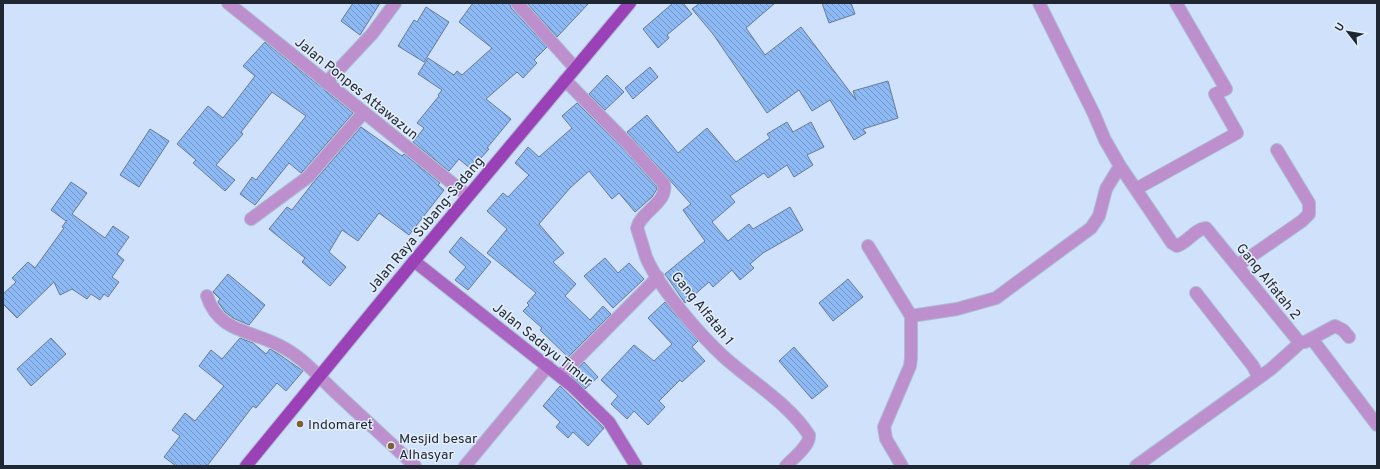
<svg xmlns="http://www.w3.org/2000/svg" width="1380" height="469" viewBox="0 0 1380 469" font-family="Overpass,sans-serif">
<style>
.building{fill:url(#building-back-hatch);stroke:#677b98}
.lines{fill:none;stroke-linecap:round;stroke-linejoin:round}
.street-casing{stroke:#acbcd3;stroke-width:14}
.secondary-casing{stroke:#acbcd3;stroke-width:14}
.primary-casing{stroke:#acbcd3;stroke-width:14}
.street{stroke:#bd8fcd;stroke-width:12}
.secondary{stroke:#aa64c2;stroke-width:12}
.primary{stroke:#9b41b8;stroke-width:12}
.poi-dot{fill:#7d6034;stroke:#e4eefb;stroke-width:1.5}
.labels{text-anchor:middle;stroke-width:3;stroke-linejoin:round;paint-order:stroke}
.street-label{font-size:14px;fill:#1e2732;stroke:#e4eefb}
.poi-label{font-size:14px;fill:#1e2732;stroke:#e4eefb;text-anchor:start}
</style>
<defs>
<pattern id="building-back-hatch" width="6" height="6" patternUnits="userSpaceOnUse"><rect width="6" height="6" fill="#8db9f5"/><path d="M-1 5l2 2M0 0l6 6M5-1l2 2" fill="none" stroke="#7396c7"/></pattern>
</defs>
<rect width="100%" height="100%" fill="#cfe1fb"/>
<path class="building" d="M353,3H380L360,35L341,21Z
M473,3H510L511,8L547,47L534,60L537,63L523,78L517,72L486,99L511,119L487,148L489,149L471,169L459,159L449,171L413,142L424,128L417,123L439,96L438,95L442,90L418,74L428,58L454,75L457,71L462,75L492,48L459,22Z
M527,3H589L557,37Z
M673,3H683L692,14L667,35L669,38L658,48L643,29Z
M700,3H775L746,28L765,55L801,27L856,100L853,91L888,81L898,118L863,129L866,133L854,140L830,100L812,111L799,90L767,113L713,34L692,9Z
M822,3H851L855,14L829,23Z
M426,7L449,22L424,62L398,46L414,20L417,22Z
M265,42L353,113L303,171L301,173L289,163L255,205L240,194L252,177L256,180L306,116L272,92L241,132L243,134L216,165L235,180L225,191L193,163L196,160L177,144L208,106L223,118L255,76L243,66Z
M650,67L658,77L633,99L625,88Z
M607,75L624,92L605,110L589,94Z
M577,103L624,150L657,187V189L652,197L635,212L619,193L612,199L589,171L570,188L539,224L564,253L553,262L576,284L565,296L590,320L603,306L611,314L568,357L540,330L542,328L523,311L529,305L527,303L536,293L487,253L507,229L487,211L503,193L508,197L529,175L515,163L528,147L539,157L572,128L562,116Z
M647,115L678,153L707,128L736,162L770,138L767,134L787,122L793,132L811,122L824,147L807,155L813,165L794,177L787,165L768,178L764,173L730,196L735,202L712,222L728,241L749,224L753,229L790,207L803,230L763,253L750,264L754,268L740,280L732,270L713,287L709,282L685,303L665,274L705,241L683,210L691,204L627,132Z
M361,127L402,156L404,154L440,183L438,185L444,190L409,235L379,213L358,241L342,230L329,252L346,267L330,286L302,262L305,258L269,229L287,207L292,210L312,184Z
M150,129L169,141L139,187L120,175Z
M71,182L87,193L72,214L105,238L113,226L129,237L117,254L124,260L112,277L119,282L108,297L104,294L100,300L91,294L87,299L72,289L60,295L54,282L17,318L3,304V294L16,282L12,278L28,262L35,268L64,228L62,227L67,220L66,221L51,210Z
M461,237L491,262L468,290L455,280L466,267L449,252Z
M605,258L618,273L629,263L644,279L613,308L584,276Z
M228,274L265,305L249,325L233,318L225,312L218,302L220,299L213,292Z
M848,279L863,297L833,321L819,303Z
M665,302L698,341L692,347L705,361L682,382L680,380L659,401L665,407L648,425L634,411L627,419L611,404L618,396L601,380L634,345L654,361L672,344L648,318Z
M51,338L66,354L31,386L17,369Z
M240,338L253,343L266,354L270,349L280,355L303,371L286,391L277,383L256,408L253,406L207,466H176L164,457L180,436L172,430L185,413L195,421L224,386L199,366L211,350L222,359Z
M794,347L828,386L812,399L779,361Z
M584,362L598,377L585,389L571,376Z
M560,386L604,428L588,446L573,432L568,438L556,427L560,422L543,406Z"/>
<g class="lines">
<defs>
<path id="street" d="M228,3L468,196
M517,3L575,68
M1039,3L1094,114L1105,140L1120,166L1172,243L1177,246C1188,242 1195,229 1206,228L1300,343L1271,369L1136,466
M565,80L629,145L664,184C668,203 641,211 637,228C640,237 643,247 646,257C659,288 700,335 724,357C753,383 788,403 809,435C810,446 793,458 786,466
M326,83L372,34L395,3
M1136,189L1237,133L1215,94L1226,89L1176,3
M251,219L308,177L364,112
M868,246L911,316V358L910,366L884,427L886,439L902,466
M1237,266L1302,221L1309,214V203L1277,150
M1196,293L1253,366L1259,378
M207,296C219,334 254,330 284,348C301,357 318,375 332,389C360,415 387,440 415,466
M911,316L957,309L996,298L1091,228L1099,216L1106,189L1120,166
M1312,339L1377,425
M1305,342L1335,326L1343,330L1349,337
M560,376L658,277
M465,466L548,366"/>
<path id="secondary" d="M414,261L572,386L609,422L636,466"/>
<path id="primary" d="M246,466L414,261L630,3"/>
</defs>
<use href="#street" class="street-casing"/>
<use href="#secondary" class="secondary-casing"/>
<use href="#primary" class="primary-casing"/>
<use href="#street" class="street"/>
<use href="#secondary" class="secondary"/>
<use href="#primary" class="primary"/>
</g>
<g class="poi-dot">
<circle cx="300" cy="424" r="4"/>
<circle cx="391" cy="446" r="4"/>
</g>
<g class="labels">
<g class="street-label">
<text transform="translate(357 88) rotate(39)" y="5">Jalan Ponpes Attawazun</text>
<text transform="translate(425 224) rotate(-50)" y="5">Jalan Raya Subang-Sadang</text>
<text transform="translate(1269 281) rotate(51)" y="5">Gang Alfatah 2</text>
<text transform="translate(703 308) rotate(51)" y="5">Gang Alfatah 1</text>
<text transform="translate(543 344) rotate(39)" y="5">Jalan Sadayu Timur</text>
</g>
<g class="poi-label">
<text x="308" y="429">Indomaret</text>
<text x="399" y="443">Mesjid besar<tspan x="399" dy="16">Alhasyar</tspan></text>
</g>
</g>
<rect width="1380" height="469" fill="none" stroke="#1e2732" stroke-width="8"/>
<g transform="translate(1348 32) rotate(301)" stroke="#e4eefb" stroke-width="3" paint-order="stroke">
<path d="M0-3L7 15L0 10L-7 15Z" fill="#1e2732"/>
<text y="-6" font-size="11" font-weight="bold" text-anchor="middle" fill="#1e2732">U</text>
</g>
</svg>
